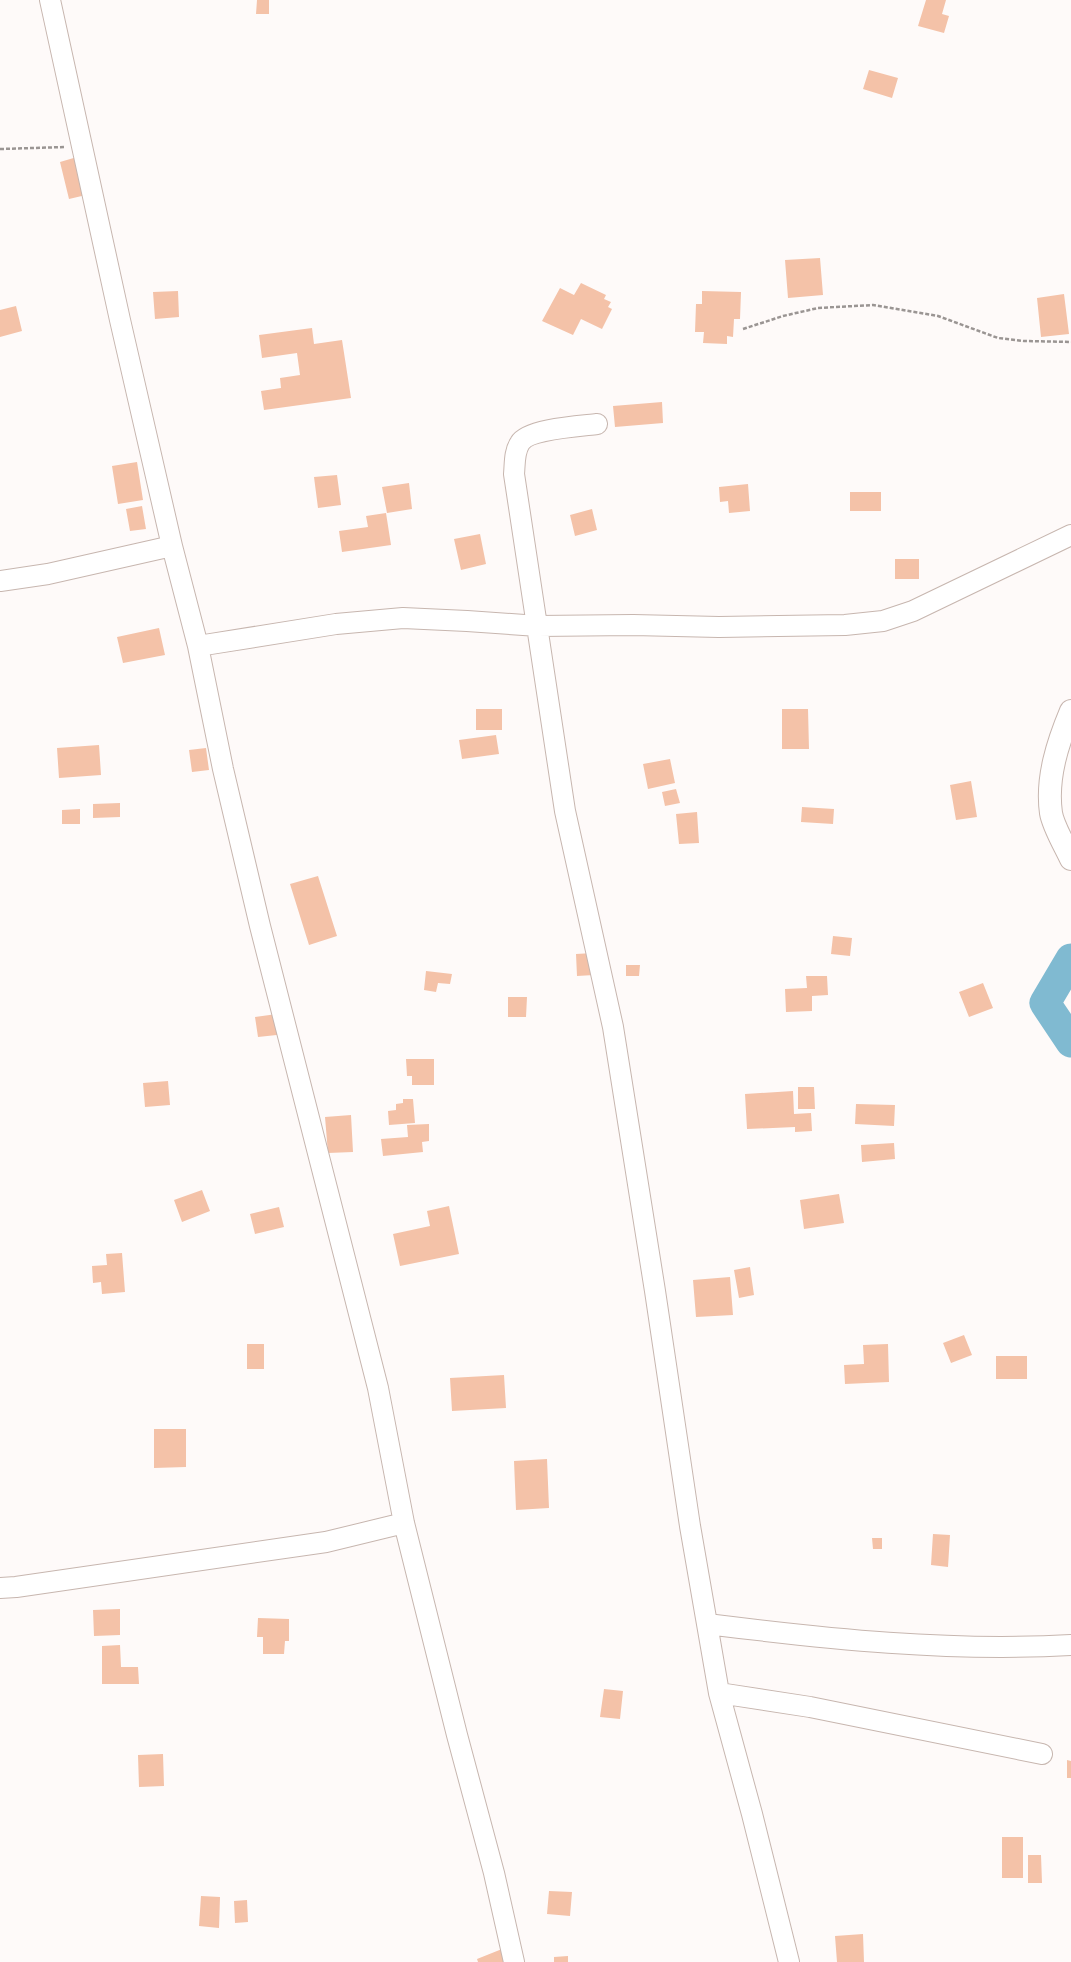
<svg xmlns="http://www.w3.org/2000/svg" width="1071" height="1962" viewBox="0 0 1071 1962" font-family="Karla,sans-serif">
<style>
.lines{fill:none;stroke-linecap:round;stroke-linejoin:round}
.river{stroke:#80bad1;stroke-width:31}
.building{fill:#f4c2a8}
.minor-casing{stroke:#c7b6af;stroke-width:22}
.secondary-casing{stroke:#c7b6af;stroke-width:24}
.path{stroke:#9a9593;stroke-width:2.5;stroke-dasharray:4 2;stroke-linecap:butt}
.minor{stroke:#fff;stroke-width:20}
.secondary{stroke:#fff;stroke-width:22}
</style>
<rect width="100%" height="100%" fill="#fefaf9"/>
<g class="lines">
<path class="river" d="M1071,959L1045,1003L1071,1042"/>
</g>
<path class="building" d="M257,0H269V14H256Z
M926,0H946L942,14L949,16L944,33L918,26Z
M869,70L898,78L892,98L863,89Z
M77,157L86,195L69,199L60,162Z
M820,258L823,295L788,298L785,260Z
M581,283L606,295L604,299L611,302L608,307L612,309L602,329L581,319L573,335L542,321L560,288L574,295Z
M178,291L179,317L155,319L153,292Z
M702,291L741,292L740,319H734L733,337L727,336V344L703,343L704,332H695L696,304H702Z
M1064,294L1069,334L1041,337L1037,298Z
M16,306L22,331L0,337V310Z
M312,328L314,344L342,340L351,398L264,410L261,391L281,388L280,378L300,375L297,353L262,358L259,335Z
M662,402L663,423L615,427L613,406Z
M137,462L143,500L118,504L112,466Z
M337,475L341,505L318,508L314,477Z
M409,483L412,509L387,513L382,487Z
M748,484L750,511L729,513L728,501L720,502L719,487Z
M850,492H881V511H850Z
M142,506L146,529L130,531L126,509Z
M592,509L597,530L575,536L570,515Z
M386,513L391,545L342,552L339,531L368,527L366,516Z
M480,534L486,564L461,570L454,539Z
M895,559H919V579H895Z
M159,628L165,655L123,663L117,637Z
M476,709H502V730H476Z
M782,709H808L809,749H782Z
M496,735L499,754L462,759L459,740Z
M99,745L101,775L59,778L57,748Z
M206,748L209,770L192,772L189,750Z
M670,759L675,783L648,789L643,764Z
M971,781L977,817L956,820L950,785Z
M676,789L680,803L665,806L662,792Z
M120,803V817L93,818V804Z
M802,807L834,809L833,824L801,822Z
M80,809V824H62V810Z
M697,812L699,843L679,844L676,814Z
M318,876L337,936L309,945L290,884Z
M833,936L852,938L850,956L831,954Z
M593,953L594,975L577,976L576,954Z
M626,965H640L639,976H626Z
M426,971L452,974L450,984L438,983L436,992L424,990Z
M806,976H827L828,995L812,996V1011L786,1012L785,989L807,988Z
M983,983L993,1008L969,1017L959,992Z
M508,997H527L526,1017H508Z
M284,1013L286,1034L258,1037L255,1017Z
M406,1059H434V1085H412V1076H407Z
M168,1081L170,1105L145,1107L143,1083Z
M798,1087H814L815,1109H798Z
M793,1091L794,1114L811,1113L812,1131L795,1132V1127L747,1129L745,1094Z
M403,1099H413L415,1123L389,1125L388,1111L396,1110V1104L403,1103Z
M856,1104L895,1105L894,1126L855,1124Z
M351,1115L353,1152L328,1153L325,1117Z
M429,1124V1141L422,1142L423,1152L383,1156L381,1139L408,1137L407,1125Z
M894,1143L895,1159L862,1162L861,1145Z
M202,1190L210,1211L182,1222L174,1200Z
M839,1194L844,1223L804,1229L800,1200Z
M449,1206L459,1254L400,1266L393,1234L430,1226L427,1211Z
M279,1207L284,1227L255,1234L250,1214Z
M122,1253L125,1292L102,1294L101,1282L93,1283L92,1266L107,1265L106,1254Z
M750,1267L754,1295L739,1298L734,1270Z
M730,1277L733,1315L696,1317L693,1280Z
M964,1335L972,1355L951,1363L943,1343Z
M247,1344H264V1369H247Z
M888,1344L889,1382L845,1384L844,1365L864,1364L863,1345Z
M996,1356H1027V1379H996Z
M504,1375L506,1408L452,1411L450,1378Z
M154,1429H186V1467L154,1468Z
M547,1459L549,1508L516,1510L514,1461Z
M933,1534L950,1535L948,1567L931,1565Z
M872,1538H882V1549H873Z
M120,1609V1635L94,1636L93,1610Z
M258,1618L289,1619V1641H285L284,1654H263V1637H257Z
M120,1645L121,1667H138L139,1684H102V1646Z
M604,1689L623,1691L620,1719L600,1717Z
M163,1754L164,1786L139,1787L138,1755Z
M1067,1760L1071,1761V1778H1067Z
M1002,1837H1023V1878H1002Z
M1028,1855H1041L1042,1883H1028Z
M549,1891L572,1892L570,1916L547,1914Z
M201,1896L220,1897L219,1928L199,1926Z
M247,1900L248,1922L235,1923L234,1901Z
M863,1934L864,1962H837L835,1936Z
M502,1949L507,1962H478L477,1959Z
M568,1956V1962H554V1957Z"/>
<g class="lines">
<defs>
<path id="minor" d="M50,0L120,320L172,546L198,646L223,769L260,926L378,1388L404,1523L457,1735L494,1873L514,1962
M597,424C581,426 528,429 520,443C514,452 515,464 514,474L565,811L613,1027L655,1291L690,1526L719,1693L752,1814L789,1962
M0,581L48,574L172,546
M198,646L336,624L403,618L467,621L538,626L633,625L719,627L845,625L883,621L913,611L1071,535
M0,1588L16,1587L326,1542L404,1523
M707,1624C828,1639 949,1652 1071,1645
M719,1693L810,1707L1042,1754"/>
<path id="secondary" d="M1071,711C1058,742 1046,778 1051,813C1053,826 1065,846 1071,859"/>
</defs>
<use href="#minor" class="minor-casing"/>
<use href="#secondary" class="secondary-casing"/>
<path class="path" d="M0,149L65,147
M743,329L783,316L818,308L873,305L938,316L998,338L1024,341L1071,342"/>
<use href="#minor" class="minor"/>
<use href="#secondary" class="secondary"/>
</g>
</svg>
